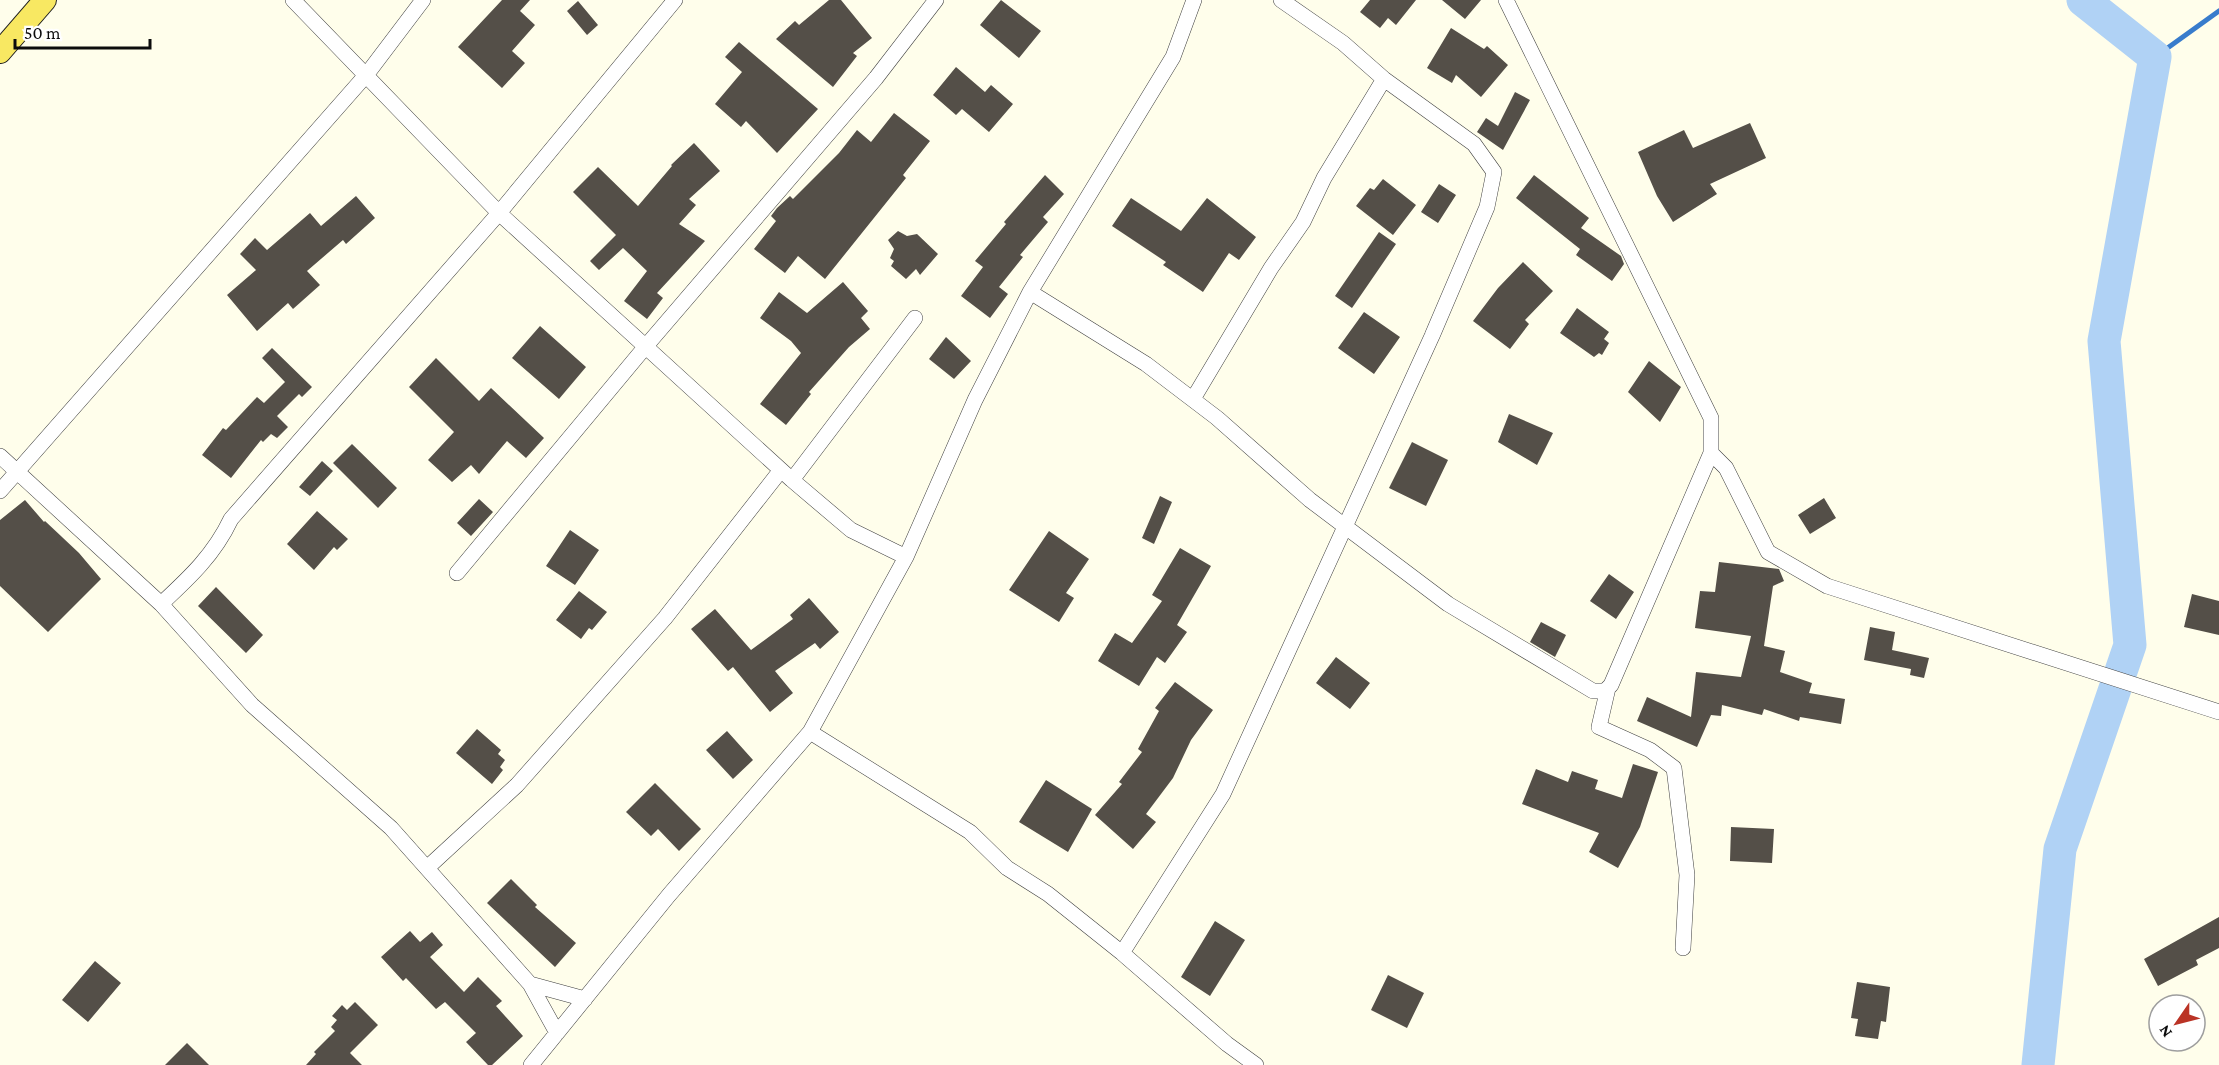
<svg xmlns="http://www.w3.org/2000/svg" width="2219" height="1065" viewBox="0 0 2219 1065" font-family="'Crimson Pro',serif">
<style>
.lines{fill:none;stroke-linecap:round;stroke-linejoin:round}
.stream{stroke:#387ccc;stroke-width:5}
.river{stroke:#b0d2f5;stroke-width:33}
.building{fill:#544f48}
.minor-casing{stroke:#3f3f3f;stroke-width:16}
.primary-casing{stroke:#1d1d1d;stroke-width:24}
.minor{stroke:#fff;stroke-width:15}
.primary{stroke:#f8e862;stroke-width:22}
</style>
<rect width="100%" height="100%" fill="#fffeeb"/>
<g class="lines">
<path class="stream" d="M2155,57L2219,11"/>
<path class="river" d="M2038,1065L2060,849L2130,645L2104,341L2155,57L2083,0"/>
</g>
<path class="building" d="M502,0H530L520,11L535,25L512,51L525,63L502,88L458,47Z
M829,0H841L872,38L853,53L857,56L833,87L776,39L795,21L799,25Z
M1001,0L1041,31L1019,58L980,25Z
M1370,0H1416L1396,25L1388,18L1380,28L1360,12Z
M1442,0H1481L1465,19Z
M578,1L598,25L587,35L567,11Z
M1451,28L1484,49L1487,46L1508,65L1481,97L1456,75L1452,83L1427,68Z
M739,42L818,109L777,153L746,121L741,127L715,104L742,72L725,57Z
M956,67L985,92L991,85L1013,104L989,132L962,109L956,115L933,95Z
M1515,92L1530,100L1503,150L1477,132L1486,118L1498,126Z
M894,113L930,141L903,175L906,178L825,279L798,256L785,273L754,249L776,221L771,216L777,208L790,196L793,199L839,153L857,130L871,142Z
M1750,123L1766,158L1710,184L1717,194L1673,222L1657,196L1638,152L1684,130L1693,148Z
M694,143L720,171L689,199L696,205L679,224L705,241L657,293L663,298L647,319L624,301L647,271L623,248L599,270L590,261L616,235L573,192L598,167L638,206L672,166L671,165Z
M1045,175L1064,194L1043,217L1048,222L1020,255L1023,257L999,287L1008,294L990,318L961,296L983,267L975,261L1006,224L1004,222Z
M1534,175L1589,218L1581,228L1621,256L1624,264L1612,281L1576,255L1580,249L1516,198Z
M1383,179L1416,205L1393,235L1356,206L1370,188L1374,190Z
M1439,184L1456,195L1438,223L1421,212Z
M356,196L375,218L346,244L343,240L307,271L320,285L293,309L288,303L257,331L227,295L256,270L240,254L255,238L267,250L310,213L321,226Z
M1131,198L1181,231L1207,198L1256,237L1239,260L1229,253L1203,292L1163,265L1166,262L1112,226Z
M898,231L907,236L917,234L938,254L920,275L916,269L906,279L891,266L894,261L890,258L894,249L888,240Z
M1379,232L1396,244L1352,308L1335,296Z
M1523,262L1553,291L1525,320L1529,324L1510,349L1473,321L1498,288Z
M843,282L868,311L861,318L870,329L849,347L809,392L811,394L786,425L760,404L801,353L791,341L760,318L779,292L807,313Z
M1577,308L1609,332L1604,339L1609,343L1602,355L1599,353L1594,357L1560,333Z
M1364,312L1400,337L1374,374L1338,348Z
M540,326L586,367L559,399L512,358Z
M946,337L971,361L954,379L929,359Z
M272,348L312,387L302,397L299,394L277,416L288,427L277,438L271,434L263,442L261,440L231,478L202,455L223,428L226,430L257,397L264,403L285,382L262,358Z
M436,358L479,401L491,388L544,438L526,458L507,441L479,474L471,465L452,482L428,460L454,432L409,387Z
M1649,361L1681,387L1660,422L1628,392Z
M1509,414L1553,433L1537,465L1498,442Z
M1412,442L1448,460L1426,506L1389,488Z
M352,444L397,488L378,508L333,463Z
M322,461L333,471L310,496L299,487Z
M1160,496L1172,502L1154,544L1142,538Z
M1824,498L1836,518L1810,534L1798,515Z
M479,499L493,512L471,536L457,523Z
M25,500L44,522L45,521L79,553L101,579L48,632L0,586V520Z
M317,511L348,539L337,550L334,547L314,570L287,544Z
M570,530L599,550L575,585L546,566Z
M1049,531L1089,559L1066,593L1074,598L1059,622L1009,590Z
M1180,548L1211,566L1177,625L1187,632L1165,663L1157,657L1139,686L1098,661L1115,633L1132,643L1162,601L1152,595Z
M1719,562L1779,569L1784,581L1773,586L1764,646L1785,651L1780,672L1812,683L1809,693L1845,699L1841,724L1800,717L1799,721L1764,709L1762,715L1722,705L1721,716L1711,715L1697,747L1637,721L1647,697L1691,717L1696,672L1741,677L1751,636L1695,628L1700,591L1715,592Z
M1609,574L1634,592L1616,619L1590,601Z
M216,587L263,635L246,653L198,606Z
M579,591L607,612L592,630L589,628L581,639L556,620Z
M2192,594L2219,601V635L2184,627Z
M809,598L839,632L820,649L815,643L775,671L793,693L770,712L733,667L728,671L691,629L715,609L751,650L793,619L790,615Z
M1541,622L1566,635L1555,657L1530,642Z
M1870,627L1895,632L1892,650L1929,658L1924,678L1910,675L1911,669L1864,660Z
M1336,657L1370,683L1350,709L1316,683Z
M1175,682L1213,710L1191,740L1173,778L1146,814L1156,822L1133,849L1095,815L1122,784L1119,782L1142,752L1138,749L1159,711L1155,708Z
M477,729L501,750L498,754L505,760L500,767L503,770L492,784L456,753Z
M727,731L753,760L733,779L706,750Z
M1633,764L1658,772L1640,827L1618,868L1589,852L1599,833L1522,804L1536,769L1568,782L1572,771L1598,780L1595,789L1622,798Z
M1046,780L1092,809L1068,852L1019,822Z
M655,783L701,829L679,851L658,829L651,836L626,812Z
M1731,827L1774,829L1772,863L1730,861Z
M511,879L537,905L535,907L576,943L555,967L487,903Z
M2219,917V948L2196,960L2198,965L2158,986L2144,959Z
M1215,921L1245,940L1210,996L1181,977Z
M410,931L420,942L432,932L443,945L430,957L464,992L478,977L502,1001L496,1006L523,1036L492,1065H488L466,1042L476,1033L445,1002L436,1009L406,978L403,981L381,957Z
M95,961L121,983L88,1022L62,1000Z
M1388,975L1424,993L1407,1028L1371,1010Z
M1857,982L1890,987L1886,1022L1881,1021L1878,1039L1855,1036L1858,1019L1851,1018Z
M355,1002L378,1025L350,1053L362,1065H306L316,1054L314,1052L335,1031L331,1027L337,1020L332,1016L342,1005L347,1010Z
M187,1043L209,1065H165Z"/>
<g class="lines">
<defs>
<path id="minor" d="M293,0L499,213L792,480L851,530L906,557
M1030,292L1146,364L1217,418L1310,500L1448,604L1593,691H1605L1611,685L1711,453V418L1506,0
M1193,399L1271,268L1303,222L1324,178L1384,79
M1711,453L1726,468L1768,552L1827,586L2219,712
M0,456L161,604L252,705L391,828L530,984L557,1033
M792,480L915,318
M0,491L367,74L423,0
M457,573L646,346L876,78L936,0
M161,604C189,578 214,555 231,519L499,213L675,0
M1608,688L1599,727L1650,750L1674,768L1687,875L1683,948
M810,732L970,832L1007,868L1048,894L1122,953L1227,1044L1256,1065
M427,868L517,785L665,618L781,470
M1122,953L1223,794L1432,336L1487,207L1494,172L1474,144L1384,79L1343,43L1281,0
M530,984L585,999
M531,1065L669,895L810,732L906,557L975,400L1030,292L1173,57L1194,0"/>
<path id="primary" d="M0,52L45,0"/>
</defs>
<use href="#minor" class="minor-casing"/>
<use href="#primary" class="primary-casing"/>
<use href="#minor" class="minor"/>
<use href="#primary" class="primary"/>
</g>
<g transform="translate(2177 1023) rotate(235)"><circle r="28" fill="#ffffff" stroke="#9e9e9e" stroke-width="1.5"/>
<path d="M0-4.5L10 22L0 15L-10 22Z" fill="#ba3325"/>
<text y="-9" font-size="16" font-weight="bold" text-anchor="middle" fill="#0c0c0c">N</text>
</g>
<path d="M15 39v9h135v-9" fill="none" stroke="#0c0c0c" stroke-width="3"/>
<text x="24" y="39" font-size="18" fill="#0c0c0c" stroke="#ffffff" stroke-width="4.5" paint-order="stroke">50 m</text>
</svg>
